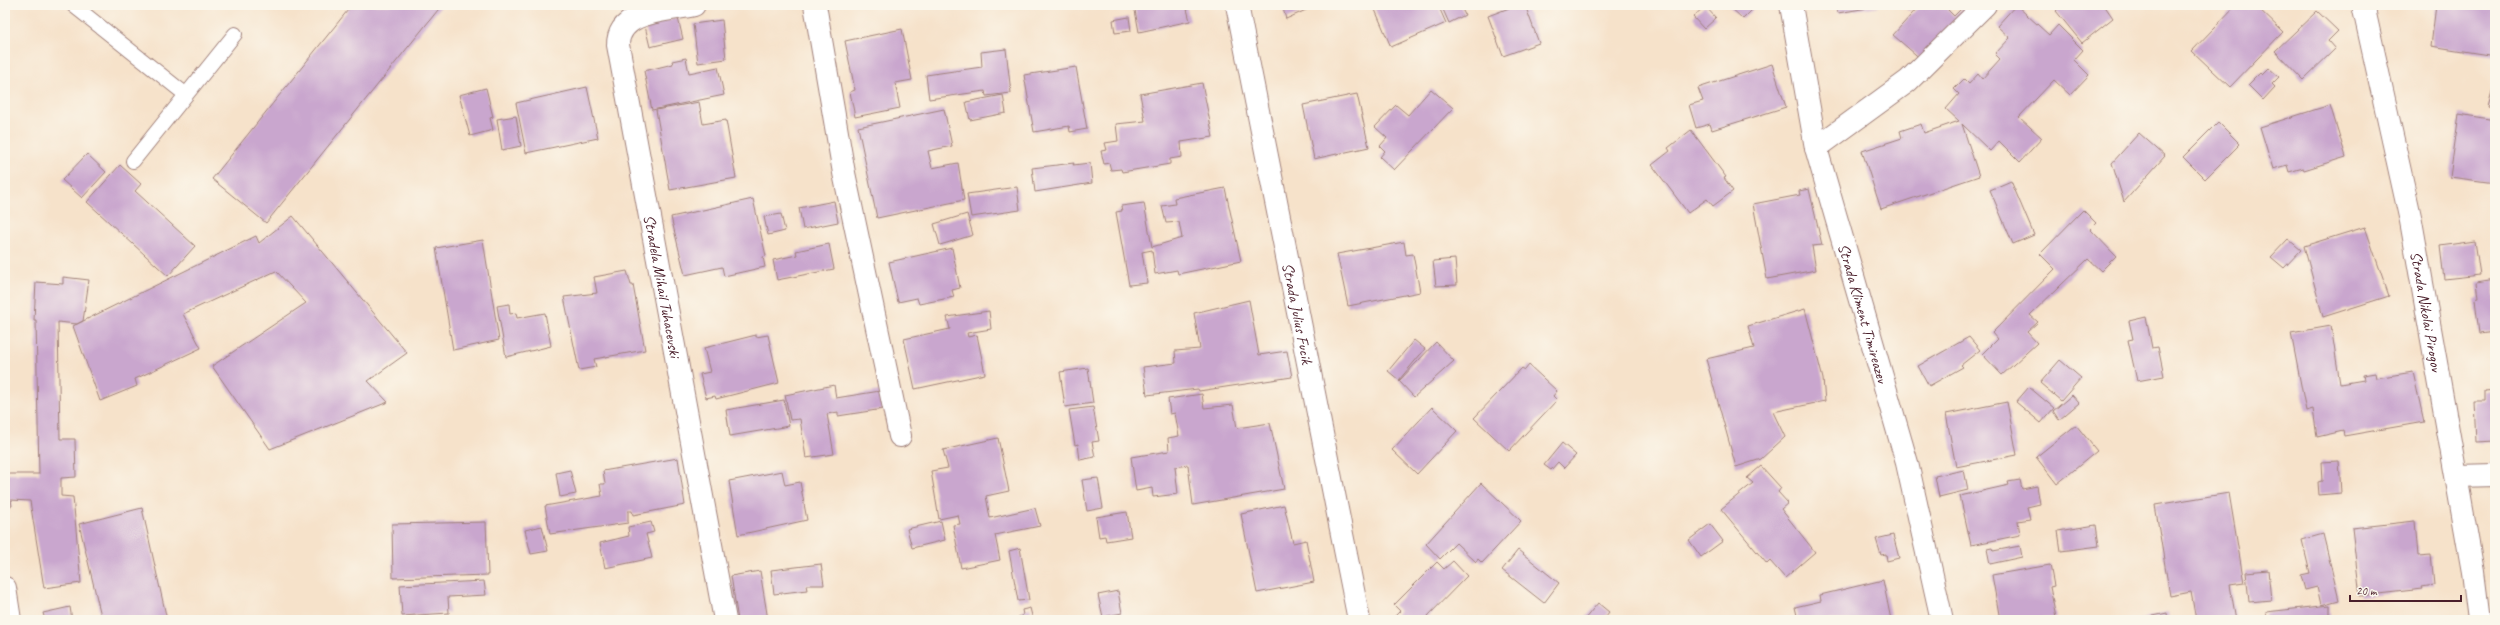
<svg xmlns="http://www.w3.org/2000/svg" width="2500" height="625" viewBox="0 0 2500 625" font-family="Caveat,sans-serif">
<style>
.building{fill:#c9a6ce}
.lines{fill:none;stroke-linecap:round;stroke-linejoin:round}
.service-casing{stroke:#a0807a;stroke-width:16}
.minor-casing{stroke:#a0807a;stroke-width:24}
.service{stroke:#fff;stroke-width:14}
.minor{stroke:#fff;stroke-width:22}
.labels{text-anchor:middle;stroke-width:3.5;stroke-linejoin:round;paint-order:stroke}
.street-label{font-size:16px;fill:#4a1f2b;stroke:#fbf7ec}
</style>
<rect width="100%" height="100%" fill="#fbf7ec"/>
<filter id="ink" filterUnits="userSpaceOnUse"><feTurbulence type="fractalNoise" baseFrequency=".025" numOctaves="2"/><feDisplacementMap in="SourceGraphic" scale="8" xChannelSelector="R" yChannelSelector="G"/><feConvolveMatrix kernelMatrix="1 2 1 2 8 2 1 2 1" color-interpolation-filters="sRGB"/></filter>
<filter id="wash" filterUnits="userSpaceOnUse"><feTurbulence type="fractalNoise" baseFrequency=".012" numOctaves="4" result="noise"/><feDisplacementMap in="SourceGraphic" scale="16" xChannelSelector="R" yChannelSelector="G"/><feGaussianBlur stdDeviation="0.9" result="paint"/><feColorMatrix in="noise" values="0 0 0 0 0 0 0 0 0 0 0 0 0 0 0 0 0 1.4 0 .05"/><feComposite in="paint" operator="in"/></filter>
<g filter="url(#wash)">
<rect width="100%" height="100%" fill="#f6e2ca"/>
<g id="blocks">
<path class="building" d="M352,5H442L266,223L212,179Z
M1134,5H1186L1190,21L1139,32Z
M1282,5H1317L1286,19Z
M1373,5H1438L1446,23L1391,47Z
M1441,5H1460L1465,15L1449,23Z
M1517,5H1525L1539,43L1503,56L1488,16Z
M1728,5H1757L1743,19Z
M1836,5H1879V6L1838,13Z
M1902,5H1915L1909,11Z
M1920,5H1953L1948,10L1954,16L1965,5L1978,17L1930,67L1893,35Z
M2016,5L2049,35L2058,25L2083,50L2074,60L2089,75L2070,95L2054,80L2019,117L2042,138L2020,162L1999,141L1990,151L1962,124L1979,176L1881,209L1862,151L1902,138L1900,131L1921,124L1924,133L1959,121L1946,109L1959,94L1954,89L1964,79L1969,84L1978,74L1982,79L2000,59L1995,54L2010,38L1997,26Z
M2062,5H2104L2113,18L2082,43L2056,11Z
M2236,5H2255L2283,32L2230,87L2192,51Z
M2436,5H2495V56L2431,46Z
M1705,6L1716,18L1704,29L1693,17Z
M2317,11L2338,31L2328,41L2335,49L2303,80L2275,51Z
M1129,17L1131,31L1115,33L1113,20Z
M678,18L683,39L650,47L645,26Z
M722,20L726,59L698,63L693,24Z
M902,29L912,80L895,83L900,108L855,117L850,92L855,90L845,41Z
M1006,49L1011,93L986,96L985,91L929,99L926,75L982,67L981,52Z
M686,58L689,73L718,67L724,95L652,110L644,71L673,64L672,61Z
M1772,64L1786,107L1712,130L1710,124L1696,128L1689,105L1703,101L1698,88Z
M1076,67L1087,129L1070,132L1069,126L1034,132L1024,75Z
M2269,68L2279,77L2272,84L2275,87L2263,100L2248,85L2260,73L2262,75Z
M2495,81V108L2488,106Z
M1202,83L1213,137L1181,142L1182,157L1170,159V164L1122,172L1121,169L1111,170L1109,163L1104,164L1101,151L1107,150L1105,143L1118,141L1116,124L1145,121L1140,94Z
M587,87L598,138L526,153L516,103Z
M486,88L493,117L490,118L493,130L470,136L459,95Z
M1431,89L1453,108L1394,170L1380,157L1385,151L1380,146L1387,138L1375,127L1396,105L1408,115Z
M1357,94L1369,147L1314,159L1303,105Z
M1003,95L1006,113L970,120L966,102Z
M699,102L703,124L726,120L736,178L670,190L656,110Z
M2330,105L2346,157L2304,170L2303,168L2289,172L2287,165L2273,169L2260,127Z
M944,109L952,146L928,151L932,168L958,163L964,200L877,218L858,127Z
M2459,114L2495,120V183L2450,177Z
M516,116L521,146L502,150L497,119Z
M2218,122L2240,144L2205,179L2183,157Z
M1691,130L1726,177L1724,178L1733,191L1713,206L1707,199L1688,213L1652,165L1670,151L1668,148Z
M2139,133L2165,156L2124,202L2112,163Z
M87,154L106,172L82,198L62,180Z
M1074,163L1073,165L1090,163L1092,183L1035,192L1032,168Z
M120,165L141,184L135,191L195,246L168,276L87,202Z
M2011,181L2034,235L2013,244L1990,190Z
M1017,187L1020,210L971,217L967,194Z
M1225,188L1241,261L1178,274L1177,270L1155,274L1152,250L1142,252L1147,283L1129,285L1116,212L1122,211L1121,206L1144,203L1152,247L1182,238L1179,222L1166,223L1162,206L1175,204L1174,198Z
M1809,189L1822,245L1812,246L1816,270L1767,279L1753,204L1800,195L1799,191Z
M753,199L766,256L763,257L765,267L724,276L722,267L685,275L671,217Z
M834,201L838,222L803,229L799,208Z
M2083,210L2096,223L2090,229L2116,256L2101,271L2088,259L2030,315L2038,322L2027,332L2037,343L2002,375L1982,354L1997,339L1992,333L2055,269L2040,254Z
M781,214L785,231L768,235L764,217Z
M967,214L973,235L940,245L934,224Z
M293,216L407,353L368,381L388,402L270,449L212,366L306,303L276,271L183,314L201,348L135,379L137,386L100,401L73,326L256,236L259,243Z
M2365,227L2389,296L2323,317L2304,246Z
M2288,239L2301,250L2284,268L2271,257Z
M483,240L499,340L453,350L436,248Z
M2475,241L2480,275L2444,279L2440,246Z
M1404,242L1406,255L1413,254L1420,292L1348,306L1337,254Z
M829,244L834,269L777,280L773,260L797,255L796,251Z
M952,248L960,288L952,290L954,297L919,304L917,298L898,302L889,262Z
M1455,259L1457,285L1436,286L1433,261Z
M627,271L631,285H633L645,350L594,359L596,367L579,370L564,297L597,293L594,277Z
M63,277L89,280L83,321L77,324L58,322L60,439H75V441L76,477L61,478V496L73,497L81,583L44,588L30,501L11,500L12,506L5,507V474H39L36,320H34L36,282L63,284Z
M2495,279V332L2479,334L2475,299L2479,298L2477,282Z
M1249,300L1259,355L1287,351L1292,377L1199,391L1198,389L1147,395L1143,367L1176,363L1175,351L1200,349L1194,313Z
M509,304L510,314L516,313L517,318L545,313L551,346L506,357L497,306Z
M1805,309L1823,379L1825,401L1773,412L1785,437L1761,459L1736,467L1706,359L1754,348L1748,326Z
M989,311L991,329L967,333L968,337L977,335L985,374L915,389L904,339L950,329L947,317Z
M2146,317L2152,348L2158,347L2164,376L2137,381L2128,340L2133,339L2129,321Z
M2331,326L2340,384L2364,380L2363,375L2375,373L2376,378L2413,372L2424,422L2344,436L2343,431L2317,437L2313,409L2306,411L2291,333Z
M756,335V337L768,335L779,383L716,399L715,396L706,398L700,374L710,372L704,348Z
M1969,337L1980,350L1961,365L1963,367L1929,386L1918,366Z
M1414,340L1425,349L1399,380L1388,371Z
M1436,342L1454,361L1414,397L1399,381Z
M2060,360L2081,378L2061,401L2040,383Z
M1529,365L1557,391L1553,396L1557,400L1509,451L1474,418L1522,368L1525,370Z
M1088,368L1093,403L1065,407L1060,372Z
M834,385L836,398L880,391L883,409L838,416V412L827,414L834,454L806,458L800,419L790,420L785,395Z
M2029,387L2054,408L2041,423L2016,402Z
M2495,390V441L2476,442L2474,401H2485V391Z
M1202,394L1204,408L1233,405L1237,428L1270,423L1284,489L1193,505L1188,465L1175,467L1178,494L1153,497L1152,488L1136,491L1131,457L1169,451L1168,438L1179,436L1175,413L1170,414L1168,399Z
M2072,395L2079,403L2059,420L2053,411Z
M784,400L789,426L730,436L726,410Z
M2007,402L2017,455L1956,467L1946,414Z
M1093,407L1099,441L1092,442L1095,457L1080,460L1078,444L1075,445L1069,410Z
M1432,407L1457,431L1417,474L1392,450Z
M2076,425L2097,451L2057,484L2036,457Z
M998,438L1009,491L986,496L990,518L1035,508L1040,526L995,535L1000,560L961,568L953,525L960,524L958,515L939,519L931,471L948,468L943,450Z
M1562,443L1576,455L1564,468L1558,462L1551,470L1544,465Z
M678,458L685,505L633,515L632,511H628V523L550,534L545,506L602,496L600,484H605L603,471Z
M2339,461L2341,493L2319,495L2318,482L2322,481L2321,462Z
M1761,466L1781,488L1778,492L1788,503L1781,509L1815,552L1785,578L1770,561L1767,564L1721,509L1753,483L1747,478Z
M570,470L576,494L560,497L556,473Z
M1964,470L1968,490L1939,497L1935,476Z
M782,471L785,485L800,482L807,520L738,535L729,481Z
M1098,478L1103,508L1087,511L1082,480Z
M2020,480L2022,489L2037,486L2040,504L2027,507L2030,519L2018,521L2020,535L1971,545L1960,496L2009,485L2008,482Z
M1481,483L1521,521L1482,563L1478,559L1476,562L1456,543L1440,559L1426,544Z
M2229,493L2244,583L2230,585L2236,620H2196L2191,592L2170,596L2155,505Z
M1284,505L1293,543L1306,540L1314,582L1257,593L1241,514Z
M142,508L167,620H102L79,524Z
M1127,512L1131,537L1106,541L1105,536L1099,537L1096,517Z
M941,521L945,540L912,548L907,529Z
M2415,521L2418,556L2431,555L2434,585L2422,587L2423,589L2360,596L2352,528Z
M486,522L488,575L393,578L392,524Z
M651,522L654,532L646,534L652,558L605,568L600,543L629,536L628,527Z
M1710,524L1723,541L1701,557L1689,540Z
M2096,525L2099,546L2061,551L2058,531Z
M542,526L548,551L531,554L525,530Z
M2323,534L2339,600L2321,605L2317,587L2305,590L2301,575L2310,573L2302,540Z
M1893,535L1899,558L1887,561L1886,554L1881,555L1876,539Z
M2020,546L2022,557L1990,564L1987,549L1992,548L1993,551Z
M1020,548L1029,600L1018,601L1009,551Z
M1518,550L1559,583L1544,603L1502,570Z
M1453,561L1467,576L1424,620H1391L1400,611L1394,605L1437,562L1444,569Z
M821,564L824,585H806L807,590L774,594L771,570Z
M2050,565L2054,586L2050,587L2056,618L2000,620L1992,575Z
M2268,570L2271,600L2249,602L2246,572Z
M760,571L768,620H738L731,576Z
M1883,580L1891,620H1798L1795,607L1821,601L1820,595Z
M484,581L486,595L448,597L449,613L402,616L400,585Z
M1118,591L1122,613L1103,617L1098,595Z
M1598,603L1609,612L1603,620H1584Z
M2330,605V620H2267L2266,612Z
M70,607L72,620H45L43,613Z
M1030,608L1033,620H1012L1023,615L1022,610Z
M2167,613L2168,620H2139V619Z"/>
</g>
</g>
<g filter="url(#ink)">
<use href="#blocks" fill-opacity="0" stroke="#a0807a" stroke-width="1"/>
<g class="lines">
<defs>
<path id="service" d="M73,5L185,94
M133,161L235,34"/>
<g id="minor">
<path id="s1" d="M694,5C668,11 618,10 618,45L725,620"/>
<path d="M815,5L844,173L900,436"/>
<path id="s2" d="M1237,5L1359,620"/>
<path id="s3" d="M1791,5L1816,148L1907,463L1942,620"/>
<path id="s4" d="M2363,5L2411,221L2473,572L2479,620"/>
<path d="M1816,148L1908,81L1985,5"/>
<path d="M2457,476L2495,475"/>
<path d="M5,588L10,620"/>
</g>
</defs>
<use href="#service" class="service-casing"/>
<use href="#minor" class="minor-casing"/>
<use href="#service" class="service"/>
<use href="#minor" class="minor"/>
</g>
</g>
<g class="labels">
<g class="street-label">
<text dy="6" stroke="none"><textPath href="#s1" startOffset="339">Stradela Mihail Tuhacevski</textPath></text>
<text dy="6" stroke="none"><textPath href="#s4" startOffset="313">Strada Nikolai Pirogov</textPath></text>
<text dy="6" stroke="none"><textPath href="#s2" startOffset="314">Strada Julius Fucik</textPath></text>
<text dy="6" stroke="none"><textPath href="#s3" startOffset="317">Strada Kliment Timireazev</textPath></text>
</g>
</g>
<rect width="2500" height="625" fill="none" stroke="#fbf7ec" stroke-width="20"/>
<path d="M2350 595v6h111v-6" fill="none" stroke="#4a1f2b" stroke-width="2"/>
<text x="2356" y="595" font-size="12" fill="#4a1f2b" stroke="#fbf7ec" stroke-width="3" paint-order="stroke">20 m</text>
</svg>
